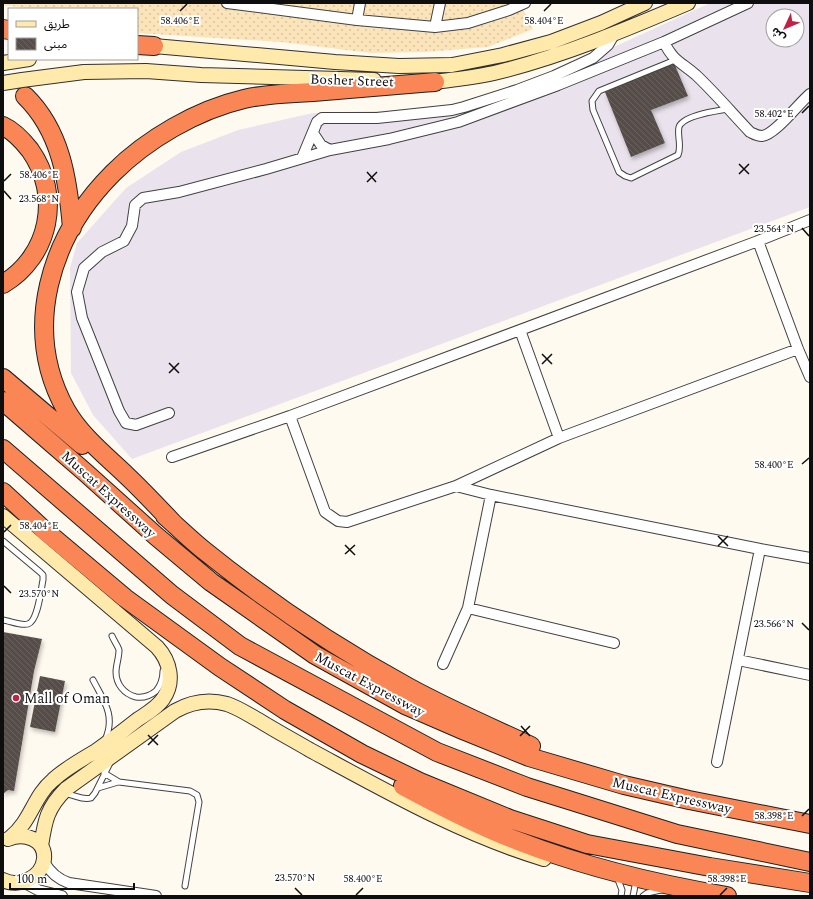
<svg xmlns="http://www.w3.org/2000/svg" width="813" height="899" viewBox="0 0 813 899" font-family="Spectral,'Noto Sans Arabic',serif">
<style>
.industrial{fill:#eae3ed;fill-rule:evenodd}
.sand{fill:url(#sand-dots)}
.building{fill:url(#building-back-hatch);filter:url(#shadow)}
.lines{fill:none;stroke-linecap:round;stroke-linejoin:round}
.lane-casing{stroke:#414141;stroke-width:7}
.street-casing{stroke:#414141;stroke-width:12}
.secondary-casing{stroke:#303030;stroke-width:16}
.highway-casing{stroke:#1f1f1f;stroke-width:20}
.lane{stroke:#fff;stroke-width:5}
.street{stroke:#fff;stroke-width:10}
.secondary{stroke:#ffe9ab;stroke-width:14}
.highway{stroke:#f98654;stroke-width:18}
.secondary-bridge-casing{stroke:#303030;stroke-width:16;stroke-linecap:butt}
.secondary-bridge{stroke:#ffe9ab;stroke-width:14}
.ticks{fill:none;stroke:#0e0e0e;stroke-width:1.5}
.poi-dot{fill:#c42142;stroke:#fff;stroke-width:1.5}
.labels{text-anchor:middle;stroke-width:4;stroke-linejoin:round;paint-order:stroke}
.street-label{font-size:14px;fill:#0e0e0e;stroke:#fff}
.poi-label{font-size:14px;fill:#0e0e0e;stroke:#fff;text-anchor:start}
.ticks-label{font-size:10px;text-anchor:middle;fill:#0e0e0e;stroke:#fff;stroke-width:4;stroke-linejoin:round;paint-order:stroke}
</style>
<defs>
<pattern id="sand-dots" width="8" height="8" patternUnits="userSpaceOnUse"><rect width="8" height="8" fill="#fce4ba"/><path d="M2 2h.1M6 6h.1" fill="none" stroke="#d7c29f" stroke-width="1.8" stroke-linecap="round"/></pattern>
<pattern id="building-back-hatch" width="6" height="6" patternUnits="userSpaceOnUse"><rect width="6" height="6" fill="#574d4a"/><path d="M-1 5l2 2M0 0l6 6M5-1l2 2" fill="none" stroke="#6a6260"/></pattern>
<filter id="shadow"><feDropShadow dx="1.5" dy="3" stdDeviation="2" flood-color="#0004"/></filter>
</defs>
<rect width="100%" height="100%" fill="#fffaf0"/>
<path class="industrial" d="M710,3H810V207L132,459L93,415L71,373L70,268L77,243L126,188L181,152L238,130L313,113L439,109L555,74ZM773,16H797V40H773Z"/>
<path class="sand" d="M3,3H520L533,29L488,47L425,52L371,53L281,42L137,33V9H34L3,5Z"/>
<path class="building" d="M674,63L688,96L651,110L665,143L631,157L605,92Z
M3,632L42,639L34,671L14,791L8,790L3,794Z
M40,676L65,681L55,732L30,727Z"/>
<g class="lines">
<defs>
<path id="lane" d="M675,60L599,91L592,101L593,110L619,172L625,176L631,178L678,155C682,146 677,136 679,127C683,115 717,111 728,109
M3,541L40,572L43,575V580C41,589 38,621 28,624C21,626 10,621 3,620
M112,636C114,641 118,646 119,650C119,658 116,665 116,672C116,684 124,694 136,697C143,698 150,696 156,691C161,685 163,678 163,671
M93,680C104,701 116,716 105,740
M104,773L119,782L190,791L197,795L199,802L185,886
M98,788L118,782
M65,794C74,794 82,801 91,798L95,793L110,763
M617,877L622,890L621,896
M633,896L636,881
M643,896L647,893L661,890"/>
<path id="street" d="M227,3L357,20L435,27L468,23L509,10L525,3
M357,20L360,3
M435,27L440,3
M664,42C673,61 681,62 696,75C715,93 732,113 750,132C754,134 757,136 762,136C775,135 799,103 810,94
M313,133L321,145L330,150
M302,158L317,122L322,118H377L452,110L464,107L517,90L554,76L593,58L608,45L615,33
M758,241L798,349L810,377
M520,330L559,438L798,349
M169,413L136,425L126,423L119,411L82,318L77,292L84,268L102,252L124,241L132,226L135,205L143,198L179,192L266,169L330,150L389,139L458,122L558,85L664,42L748,3
M290,416L325,512L338,521L347,522L456,486L559,438
M172,457L290,416L758,241L810,220
M491,495L760,549
M468,608L614,643
M738,660L810,675
M443,664L468,608L491,495L456,486
M717,762L760,549L810,558
M44,862C50,872 57,879 69,883L156,896
M23,882L38,890L62,896"/>
<path id="secondary" d="M145,47L154,46L335,62L399,66L452,65L503,55L551,42L601,23L645,3
M3,63L29,59
M84,72L146,71L201,75L374,80
M424,82H435C456,79 478,77 498,72C563,56 627,29 688,3
M3,516L157,647C170,661 175,682 163,699C157,708 146,714 137,720C123,731 110,741 96,751C81,760 66,768 53,780C33,797 32,820 10,838
M41,846C45,820 47,808 66,789L175,711C191,702 209,699 227,704C239,708 249,715 260,721C276,731 293,740 310,750C386,791 461,834 544,859
M3,880C18,888 42,878 44,859C46,839 24,832 8,839"/>
<path id="highway" d="M3,29L9,30
M137,45L154,46
M25,96C61,131 68,180 72,228
M3,126C14,131 23,141 30,150C62,195 50,256 3,284
M3,378L82,445
M3,401L86,473L156,536L211,582L315,655L405,705L465,731L529,757L624,785L689,800L810,824
M3,449L172,595L240,646L437,752L527,787L677,834L810,862
M3,492L44,530L125,598L220,667L285,710L362,754L420,782L510,819L587,844L710,867L810,883
M165,516C179,528 192,541 206,552C268,602 338,649 408,687C448,709 490,727 531,746
M174,524C158,507 142,490 126,475C105,455 81,436 66,410C21,329 50,236 113,173C147,139 197,110 244,99C264,94 292,93 313,92C353,89 394,85 435,82
M403,786C440,806 478,826 518,841C585,867 656,884 727,896"/>
</defs>
<use href="#lane" class="lane-casing"/>
<use href="#street" class="street-casing"/>
<use href="#secondary" class="secondary-casing"/>
<use href="#highway" class="highway-casing"/>
<use href="#lane" class="lane"/>
<use href="#street" class="street"/>
<use href="#secondary" class="secondary"/>
<use href="#highway" class="highway"/>
<defs>
<path id="secondary-bridge" d="M3,83L22,80L84,72"/>
</defs>
<use href="#secondary-bridge" class="secondary-bridge-casing"/>
<use href="#secondary-bridge" class="secondary-bridge"/>
</g>
<path class="ticks" d="M180,11L187,4M544,11L551,4M802,113L809,106M739,164L749,174M367,172L376,182M739,174L749,164M4,181L11,174M367,182L377,172M4,191L11,199M802,228L809,236M542,354L552,364M169,363L179,373M542,364L552,354M169,373L179,363M802,464L809,458M4,532L11,525M718,536L728,546M345,545L355,555M718,546L728,536M345,554L355,545M4,586L11,593M802,623L809,630M521,726L530,736M148,735L158,745M520,736L530,726M148,745L158,735M802,816L809,809M295,888L302,895M356,895L363,888M720,895L727,888"/>
<circle class="poi-dot" cx="16" cy="698" r="4"/>
<g class="labels">
<g class="street-label">
<text transform="translate(352 80) rotate(2)" y="5">Bosher Street</text>
<text transform="translate(109 494) rotate(42)" y="5">Muscat Expressway</text>
<text transform="translate(370 684) rotate(28)" y="5">Muscat Expressway</text>
<text transform="translate(672 795) rotate(13)" y="5">Muscat Expressway</text>
</g>
<g class="poi-label">
<text x="24" y="703">Mall of Oman</text>
</g>
</g>
<g class="ticks-label">
<text x="180" y="24">58.406°E</text>
<text x="544" y="24">58.404°E</text>
<text x="774" y="117">58.402°E</text>
<text x="39" y="178">58.406°E</text>
<text x="39" y="202">23.568°N</text>
<text x="774" y="232">23.564°N</text>
<text x="774" y="468">58.400°E</text>
<text x="39" y="529">58.404°E</text>
<text x="39" y="597">23.570°N</text>
<text x="774" y="627">23.566°N</text>
<text x="774" y="819">58.398°E</text>
<text x="295" y="881">23.570°N</text>
<text x="363" y="882">58.400°E</text>
<text x="727" y="882">58.398°E</text>
</g>
<rect width="813" height="899" fill="none" stroke="#0e0e0e" stroke-width="8"/>
<rect x="8" y="8" width="130" height="52" fill="#ffffff" stroke="#9f9f9f"/>
<rect x="16" y="21" width="20" height="6" fill="#ffe9ab" stroke="#9f9f9f"/>
<text x="44" y="28" font-size="12" fill="#0e0e0e">طريق</text>
<rect x="16" y="38" width="20" height="12" fill="url(#building-back-hatch)" stroke="#9f9f9f"/>
<text x="44" y="48" font-size="12" fill="#0e0e0e">مبنى</text>
<g transform="translate(785 28) rotate(226)"><circle r="19" fill="#ffffff" stroke="#9f9f9f"/>
<path d="M0-3L7 15L0 10L-7 15Z" fill="#c42142"/>
<text y="-6" font-size="11" font-weight="bold" text-anchor="middle" fill="#0e0e0e">ش</text>
</g>
<path d="M10 883v6h124v-6" fill="none" stroke="#0e0e0e" stroke-width="2"/>
<text x="16" y="883" font-size="12" fill="#0e0e0e" stroke="#ffffff" stroke-width="3" paint-order="stroke">100 m</text>
</svg>
